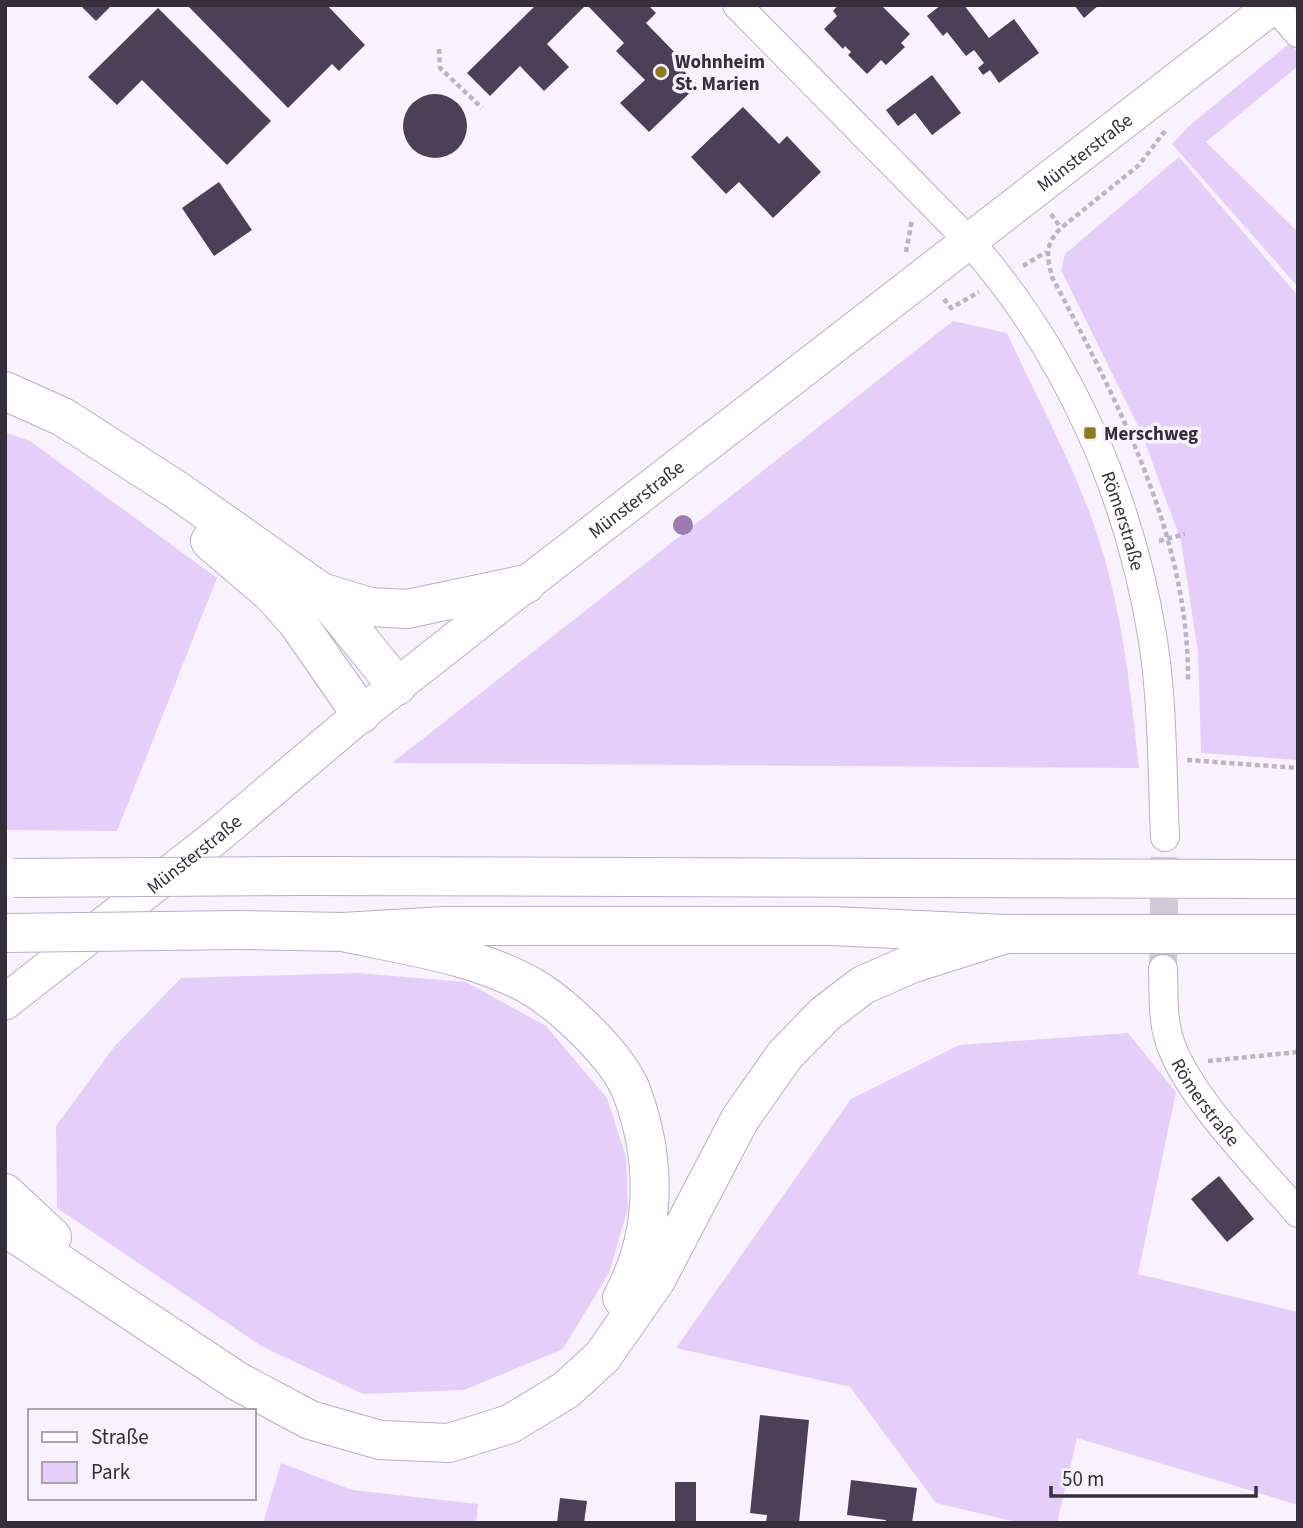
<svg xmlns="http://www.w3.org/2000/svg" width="1303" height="1528" viewBox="0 0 1303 1528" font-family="'Source Sans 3',sans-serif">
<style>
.green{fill:#e5cffa}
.building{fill:#4c3f58}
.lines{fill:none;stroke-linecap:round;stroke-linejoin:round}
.minor-tunnel{stroke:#d1cbd7;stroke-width:28;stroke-dasharray:28 14;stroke-linecap:butt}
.minor-casing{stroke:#bbacca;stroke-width:30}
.major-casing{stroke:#bbacca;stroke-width:37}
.highway-casing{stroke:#bbacca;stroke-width:40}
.path{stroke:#bbb5c1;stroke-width:4.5;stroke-dasharray:5 3.5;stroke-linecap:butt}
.minor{stroke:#fff;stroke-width:28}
.major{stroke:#fff;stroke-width:35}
.highway{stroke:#fff;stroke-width:38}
.highway-bridge-casing{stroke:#bbacca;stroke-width:40;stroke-linecap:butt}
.highway-bridge{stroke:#fff;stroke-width:38}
.tree{fill:#9b7bb0}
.poi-dot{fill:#8b7a20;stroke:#f8f2fe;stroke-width:2.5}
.labels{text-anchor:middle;stroke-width:7;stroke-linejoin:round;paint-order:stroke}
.poi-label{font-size:19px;font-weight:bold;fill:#352f3b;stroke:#f8f2fe;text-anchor:start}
.street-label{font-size:19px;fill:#352f3b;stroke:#f8f2fe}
</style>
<rect width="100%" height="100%" fill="#f8f2fe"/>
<path class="green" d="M1290,43L1298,52V66L1206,142L1298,232V287L1172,144L1189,126Z
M1179,157L1298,296V760L1201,753L1198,652L1181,541L1142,434L1061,270L1065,254Z
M953,321L1007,333C1040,405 1081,477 1103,553C1124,624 1131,695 1139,768L392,763Z
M5,432L30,441L217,578L117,831L5,830Z
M357,973L466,982L546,1026L607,1098L626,1157L628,1208L609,1273L563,1349L464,1390L363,1394L261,1346L57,1208L56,1126L114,1047L181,978Z
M1128,1033L1176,1092L1138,1274L1298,1312V1505L1077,1438L1057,1523H1020L936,1503L850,1387L676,1348L851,1099L959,1045Z
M281,1463L352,1490L478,1504L476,1523H263Z"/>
<path class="building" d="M80,5H112L96,21Z
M187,5H327L365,45L339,71L332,64L288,108Z
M536,5H586L547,44L569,67L544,91L520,66L490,96L467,73Z
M587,5H648L656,13L646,23L683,61L678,65L698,85L649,132L620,103L645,80L616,51L624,43Z
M838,5H881L910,34L901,43L905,47L886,65L881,60L867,74L848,55L851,52L845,46L843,49L824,29L837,16L833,11Z
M941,5H964L989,38L1014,19L1039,53L999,83L990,70L983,75L978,68L984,63L974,50L966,56L947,32L943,36L927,16Z
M1074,5H1099L1084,18Z
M158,8L271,121L227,165L142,80L117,105L88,77Z
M932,75L961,113L932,135L915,113L898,126L886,110Z
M403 126a32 32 0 1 1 64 0a32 32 0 1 1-64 0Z
M743,107L779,144L787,136L821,172L773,218L739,182L726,194L691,157Z
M219,182L252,230L214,256L182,208Z
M1219,1176L1254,1219L1227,1242L1191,1199Z
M760,1415L809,1420L799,1523H766L767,1515L750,1513Z
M851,1480L917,1488L912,1523H885L886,1520L847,1515Z
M675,1482H696V1523H675Z
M560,1498L587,1501L584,1523H557Z"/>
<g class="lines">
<path class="minor-tunnel" d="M1163,969L1165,837"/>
<defs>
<g id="minor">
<path id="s1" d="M737,5L969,241C1067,352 1130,495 1153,641C1163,705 1162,773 1165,837"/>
<path d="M1274,5L1298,33"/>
<path id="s2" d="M1163,969C1164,992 1162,1017 1169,1039C1185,1094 1260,1168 1298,1213"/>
</g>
<g id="major">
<path id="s3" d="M5,1002L217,836L361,714L526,584L1274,5"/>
</g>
<path id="highway" d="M5,391L63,417L178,491L321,592L397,686
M210,541L271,593L297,622L361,714
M321,592L370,607L407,609L526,584
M305,876L1298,879
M238,930L343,932L444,926H832L1006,934H1298
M343,932C406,946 473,954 531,986C563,1005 619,1057 632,1093C657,1160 657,1234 622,1298
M5,1193L52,1237
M5,1227L237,1381L310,1420L380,1440L449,1443L510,1424L566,1390L602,1357L656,1280L740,1119L785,1055L825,1014L863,985L911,964L1006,934"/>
</defs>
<use href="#minor" class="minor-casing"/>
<use href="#major" class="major-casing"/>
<use href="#highway" class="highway-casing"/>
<path class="path" d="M439,49L440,68L482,108
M1165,131L1139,165L1061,228C1044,245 1047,256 1052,277C1118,402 1190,539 1188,683
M1051,214L1061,228
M906,252L912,220
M1023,266L1046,252
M944,299L951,308L979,292
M1159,541L1185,534
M1187,760L1298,768
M1208,1061L1298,1052"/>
<use href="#minor" class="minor"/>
<use href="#major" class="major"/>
<use href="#highway" class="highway"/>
<defs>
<path id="highway-bridge" d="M14,878L305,876
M5,933L238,930"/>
</defs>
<use href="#highway-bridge" class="highway-bridge-casing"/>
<use href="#highway-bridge" class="highway-bridge"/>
</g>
<circle class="tree" cx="683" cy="525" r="10"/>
<g class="poi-dot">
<circle cx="661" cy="72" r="7"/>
<rect x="1083" y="426" width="14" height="14" rx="3.5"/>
</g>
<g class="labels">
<g class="poi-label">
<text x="675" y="68">Wohnheim<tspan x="675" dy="22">St. Marien</tspan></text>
<text x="1104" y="440">Merschweg</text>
</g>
<g class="street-label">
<text dy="7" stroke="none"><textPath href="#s3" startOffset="1374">Münsterstraße</textPath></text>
<text dy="7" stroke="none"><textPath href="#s3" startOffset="807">Münsterstraße</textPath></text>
<text dy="7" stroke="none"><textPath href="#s1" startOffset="653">Römerstraße</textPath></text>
<text dy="7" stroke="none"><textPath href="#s3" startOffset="240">Münsterstraße</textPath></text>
<text dy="7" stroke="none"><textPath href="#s2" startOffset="144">Römerstraße</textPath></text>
</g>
</g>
<rect width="1303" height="1528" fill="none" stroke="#352f3b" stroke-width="14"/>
<rect x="28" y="1409" width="228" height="91" fill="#f8f2fe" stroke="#aaa4b0" stroke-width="2"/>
<rect x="42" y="1432" width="35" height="10" fill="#ffffff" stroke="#aaa4b0" stroke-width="2"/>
<text x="91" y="1444" font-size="21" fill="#352f3b">Straße</text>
<rect x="42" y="1462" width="35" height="21" fill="#e5cffa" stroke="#aaa4b0" stroke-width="2"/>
<text x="91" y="1479" font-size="21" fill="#352f3b">Park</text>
<path d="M1051 1486v10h205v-10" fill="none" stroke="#352f3b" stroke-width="3.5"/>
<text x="1062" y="1486" font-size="21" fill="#352f3b" stroke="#f8f2fe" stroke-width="5" paint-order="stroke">50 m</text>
</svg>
